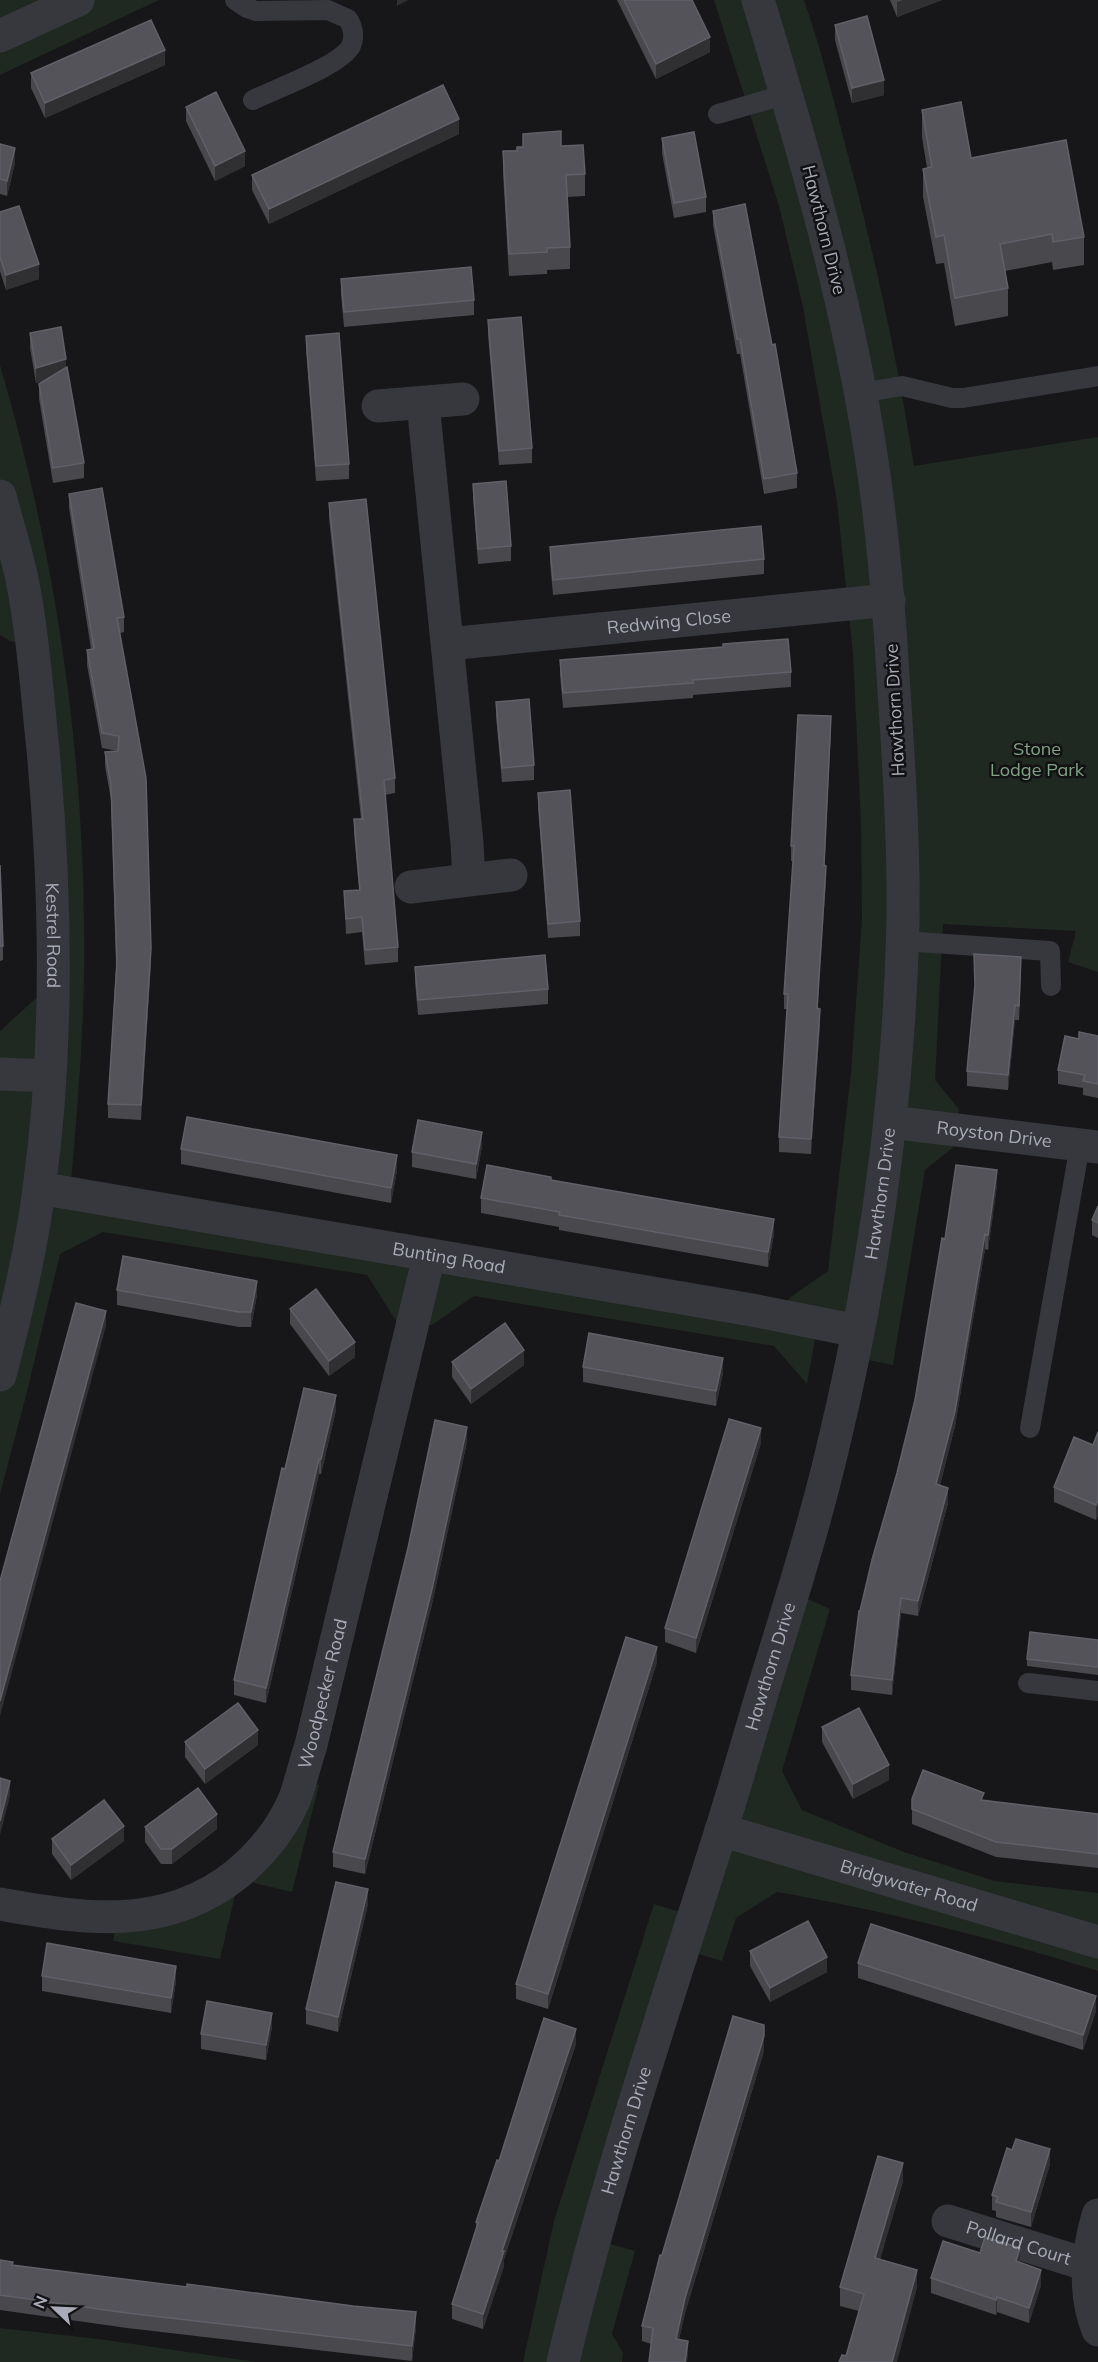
<svg xmlns="http://www.w3.org/2000/svg" width="1098" height="2362" viewBox="0 0 1098 2362" font-family="Mulish,sans-serif">
<style>
.green{fill:#202822}
.lines{fill:none;stroke-linecap:round;stroke-linejoin:round}
.service{stroke:#37383d;stroke-width:20}
.minor{stroke:#37383d;stroke-width:33}
.tertiary{stroke:#37383d;stroke-width:33}
.wall{fill:#48484d}
.shaded-wall{fill:#303033}
.building{fill:#535359;stroke:#606168;stroke-width:1.5}
.labels{text-anchor:middle;stroke-width:5;stroke-linejoin:round;paint-order:stroke}
.street-label{font-size:18px;fill:#a9acb8;stroke:#121113}
.park-label{font-size:18px;fill:#80a286;stroke:#121113}
</style>
<rect width="100%" height="100%" fill="#171618"/>
<path class="green" d="M0,0H159L0,75Z
M714,0H804C820,46 832,93 844,140C873,248 897,356 914,466L1098,437V972L1068,962L1076,931L943,924L935,1080L959,1109L956,1145L925,1170L893,1365L853,1357L818,1323L807,1384L774,1346L474,1296L432,1325L396,1321L367,1275L103,1232L60,1254L27,1392L0,1494V1031L35,999L51,1003L31,646L10,641L0,635V365C53,545 82,734 84,921C86,1012 78,1103 70,1193L784,1316L789,1298L828,1271L851,1073L862,918L861,824L853,654L837,502L803,307L779,206Z
M794,1593L830,1609L782,1771L802,1810L904,1852L995,1881L1098,1893V1971C993,1938 886,1911 777,1892L736,1918L722,1961L683,1949L594,2239L635,2251L612,2334L623,2353L622,2362H523L554,2221L654,1904L693,1916Z
M300,1781L319,1785L292,1892L254,1883L244,1868Z
M235,1895L220,1959L113,1941L117,1918Z
M0,2328L99,2339L256,2362H0Z"/>
<g class="lines">
<path class="service" d="M235,0L247,8L256,11L328,10L348,19C353,27 355,37 351,46C340,66 275,89 253,100
M718,114L787,94
M861,393L902,386L952,398H963L1098,376
M902,941L1050,951L1051,986
M1030,1428L1080,1145
M1028,1683L1098,1691"/>
<g class="minor">
<path d="M423,403L467,843L469,879"/>
<path d="M378,406L463,399"/>
<path id="s1" d="M0,496C7,523 16,551 22,579C33,635 37,693 43,750C56,894 59,1045 39,1189C31,1252 16,1313 0,1375"/>
<path id="s2" d="M448,644L889,600"/>
<path d="M411,887L511,875"/>
<path d="M0,1074L49,1076"/>
<path id="s3" d="M890,1122L1098,1147"/>
<path id="s4" d="M39,1188L752,1310L858,1331"/>
<path id="s5" d="M0,1904C84,1919 165,1932 237,1874C261,1854 283,1827 295,1798C301,1781 305,1763 311,1745L429,1256"/>
<path d="M1098,2215C1087,2253 1083,2293 1098,2330"/>
<path id="s6" d="M948,2221L1088,2265"/>
</g>
<g class="tertiary">
<path d="M0,36L78,0"/>
<path id="s7" d="M721,1830L1098,1942"/>
<path id="s8" d="M563,2362C605,2184 664,2011 719,1837C734,1790 747,1744 761,1697C786,1615 812,1535 832,1451C874,1278 899,1100 903,921C904,844 899,767 894,690C889,609 883,529 870,448C846,295 803,148 758,0"/>
</g>
</g>
<path class="wall" d="M617,0H692L710,52L656,79Z
M890,0H942L897,17Z
M835,25L884,95L852,103L835,40Z
M165,65L45,118L31,88V73Z
M186,107L245,166L215,181L186,121Z
M922,110L971,158L1084,237V265L1053,270L1052,262L1005,271L1008,288V316L955,326L944,263L936,264L923,197V169L927,168L922,137Z
M459,134L269,224L252,190V175Z
M662,138L706,197V212L674,218L662,153Z
M0,144L15,163L7,196L0,194Z
M561,146L585,174V196L567,197L570,247V269L547,270V274L509,276L503,173V151Z
M713,211L797,473V488L764,494L740,354H737L713,225Z
M0,212L39,279L6,290L0,271Z
M341,279L474,300V315L344,327L341,294Z
M488,320L532,448V463L499,465L488,335Z
M30,333L66,368L84,463V478L53,483L39,399V384L45,380L36,383L30,348Z
M306,336L349,464V479L316,481L306,350Z
M473,484L511,546V561L478,564L473,499Z
M69,494L124,617V632L120,633L151,963L141,1120L108,1118V1104L116,967L111,800L105,766V752L118,751L102,748L87,665V650L91,649L69,508Z
M329,503L395,778V793L385,795L398,947V962L365,965L362,932L346,934L344,891L359,890L354,834V819H361L329,518Z
M550,547L764,559V574L553,595L550,562Z
M723,647L791,672V687L693,695V698L563,708L560,675V660Z
M496,702L534,765V780L502,782L496,717Z
M831,731L824,865L826,880L817,1009L820,1024L811,1154L779,1152V1137L787,1009H784V994L793,861H791V846Z
M538,793L580,921V936L548,938L538,808Z
M0,865L3,946V960L0,961Z
M415,967L548,989V1004L418,1015L415,982Z
M1021,972L1019,1020H1015L1008,1090L967,1086V1071Z
M1098,1036V1098L1083,1095V1088L1058,1084V1070L1079,1039Z
M482,1146L476,1179L412,1167V1152Z
M181,1149L397,1170L391,1203L181,1164Z
M551,1180L774,1234L768,1267L559,1230V1227L481,1213V1198Z
M997,1185L988,1250L985,1249L955,1426L940,1485L948,1503L918,1616L901,1613L892,1695L851,1690V1675L860,1611L897,1473L915,1400Z
M1098,1206V1238L1092,1235V1220Z
M117,1290L257,1295L251,1327H239L117,1305Z
M290,1309L355,1357L329,1376L290,1324Z
M452,1362L524,1365L471,1404L452,1377Z
M583,1367L723,1373L716,1406L583,1382Z
M336,1410L321,1474H319L266,1703L234,1695V1680L285,1469Z
M1098,1432V1515L1096,1520L1054,1502V1487L1093,1445Z
M467,1442L432,1604L365,1874L333,1867V1852Z
M761,1443L696,1653L665,1642V1628Z
M1098,1640V1675L1027,1666V1659Z
M657,1662L548,2009L516,1999V1984Z
M822,1727L889,1780L853,1799L822,1742Z
M185,1742L258,1745L205,1784L185,1757Z
M912,1799L984,1801L1098,1814V1868L996,1857L912,1824Z
M145,1827L217,1829L172,1864H161L145,1842Z
M52,1839L124,1841L71,1880L52,1854Z
M368,1904L338,2032L306,2024V2009Z
M750,1951L827,1972L770,2002L750,1966Z
M858,1963L1096,2011L1083,2050L858,1978Z
M42,1976L176,1981L171,2013L42,1991Z
M272,2027L266,2060L201,2049V2034Z
M576,2044L504,2259V2266L483,2329L452,2319V2304L476,2229V2222L499,2161Z
M764,2051L685,2313L679,2339L688,2356L642,2341V2326L662,2255Z
M1050,2164L1031,2227L996,2217V2211L992,2210V2195Z
M903,2181L880,2259L917,2288L846,2356L859,2311L840,2306V2287Z
M980,2253L1020,2263L1041,2285L1029,2323L997,2312L996,2315L931,2293V2278Z
M0,2260L13,2265L416,2327L412,2361L127,2328L0,2310Z"/>
<path class="shaded-wall" d="M397,0H408L397,6Z
M903,0H942L897,17V2Z
M710,37V52L656,79V64Z
M165,50V65L45,118V103Z
M884,80V95L852,103V88Z
M459,119V134L269,224V209Z
M15,148V163L7,196V181Z
M245,151V166L215,181V166Z
M39,264V279L6,290V275Z
M66,359V373L36,383V368Z
M831,716V731L824,880V865Z
M826,866V880L817,1023V1008Z
M151,948V963L141,1120V1105Z
M1021,957V972L1019,1020V1006Z
M1015,1005V1020L1008,1090V1075Z
M820,1009V1024L811,1154V1139Z
M482,1132V1146L476,1179V1164Z
M397,1155V1170L391,1203V1188Z
M997,1170V1185L988,1250V1235Z
M774,1219V1234L768,1267V1252Z
M985,1234V1249L955,1426L936,1499V1484Z
M257,1281V1295L251,1327V1312Z
M106,1311V1326L0,1716V1701Z
M355,1342V1357L329,1376V1361Z
M524,1350V1365L471,1404V1389Z
M723,1358V1373L716,1406V1391Z
M336,1395V1410L321,1474V1459Z
M467,1427V1442L432,1604L365,1874V1859Z
M761,1428V1443L696,1653V1638Z
M319,1459V1474L266,1703V1688Z
M948,1488V1503L918,1616V1601Z
M1098,1500V1515L1096,1520V1505Z
M901,1598V1613L892,1695V1680Z
M657,1647V1662L548,2009V1994Z
M258,1730V1745L205,1784V1769Z
M889,1765V1780L853,1799V1784Z
M10,1781V1796L0,1835V1821Z
M217,1814V1829L172,1864V1849Z
M124,1826V1841L71,1880V1865Z
M368,1889V1904L338,2032V2017Z
M827,1957V1972L770,2002V1988Z
M176,1966V1981L171,2013V1998Z
M1096,1996V2011L1083,2050V2035Z
M272,2013V2027L266,2060V2045Z
M576,2029V2044L504,2259V2266L483,2329V2314L502,2251Z
M764,2036V2051L685,2313L676,2354V2339L685,2298Z
M1050,2149V2164L1031,2227V2212Z
M903,2163V2181L875,2276V2258Z
M1020,2248V2263L1016,2261Z
M917,2270V2288L897,2362H892Z
M1041,2270V2285L1029,2323V2308Z
M997,2297V2312L996,2315V2300Z
M416,2312V2327L412,2361V2346Z
M688,2341V2356L687,2362H685Z"/>
<path class="building" d="M624,0H692L710,37L656,64Z
M867,16L884,80L852,88L835,25Z
M151,20L165,50L45,103L31,73Z
M443,85L459,119L269,209L252,175Z
M216,92L245,151L215,166L186,107Z
M961,102L971,158L1066,140L1084,237L1053,242L1052,234L1000,244L1008,288L955,298L944,235L936,237L926,185L923,169L932,167L922,110Z
M561,131V146L583,145L585,174L566,175L570,247L547,248V252L509,254L503,151H517V147H523V134Z
M694,132L706,197L674,203L662,138Z
M0,144L15,148L7,181L0,179Z
M745,204L772,345L775,344L797,473L764,479L740,339H737L713,211Z
M19,206L39,264L6,275L0,257V212Z
M471,267L474,300L344,312L341,279Z
M521,317L532,448L499,451L488,320Z
M61,327L66,359L36,368L30,333Z
M339,333L349,464L316,466L306,336Z
M67,367L84,463L53,468L39,384Z
M506,481L511,546L478,549L473,484Z
M102,488L124,617L117,618L146,778L151,948L141,1105L108,1104L117,962L111,785L105,752L118,751L119,736L102,733L87,650L94,649L69,494Z
M366,499L395,778L384,780L398,947L365,950L362,917L346,919L344,891L360,890L354,819H363L329,503Z
M761,526L764,559L553,580L550,547Z
M788,639L791,672L693,680V683L563,693L560,660L723,647V644Z
M529,699L534,765L502,768L496,702Z
M798,715L831,716L824,865L826,866L817,1008L820,1009L811,1139L779,1137L788,994H784L794,846H791Z
M570,790L580,921L548,924L538,793Z
M0,865L3,946H0Z
M974,954L1021,957L1019,1006L1015,1005L1008,1075L967,1071L975,985Z
M545,955L548,989L418,1000L415,967Z
M1079,1032L1098,1036V1084L1083,1081L1085,1075L1058,1070L1065,1036L1079,1039Z
M187,1117L397,1155L391,1188L181,1149Z
M418,1120L482,1132L476,1164L412,1152Z
M487,1165L551,1177V1180L774,1219L768,1252L559,1215L560,1212L481,1198Z
M956,1165L997,1170L988,1235L985,1234L955,1411L936,1484L948,1488L918,1601L901,1598L892,1680L851,1675L859,1611H860L872,1560L897,1473L915,1400L942,1238L945,1239Z
M1098,1206V1223L1092,1220Z
M123,1256L257,1281L251,1312H239L117,1290Z
M316,1289L355,1342L329,1361L290,1309Z
M76,1303L106,1311L0,1701V1581Z
M505,1323L524,1350L471,1389L452,1362Z
M589,1333L723,1358L716,1391L583,1367Z
M304,1388L336,1395L321,1459H319L266,1688L234,1680L282,1468L285,1469Z
M729,1419L761,1428L696,1638L665,1628Z
M435,1420L467,1427L432,1589L365,1859L333,1852L408,1548Z
M1098,1432V1500L1096,1505L1054,1487L1074,1437L1093,1445Z
M1030,1632L1098,1640V1667L1027,1659Z
M626,1637L657,1647L548,1994L516,1984Z
M238,1703L258,1730L205,1769L185,1742Z
M859,1708L889,1765L853,1784L822,1727Z
M923,1770L984,1793L981,1800L1098,1814V1854L996,1842L912,1809V1799Z
M0,1778L10,1781L0,1821Z
M198,1788L217,1814L172,1849H161L145,1827Z
M104,1800L124,1826L71,1865L52,1839Z
M336,1882L368,1889L338,2017L306,2009Z
M808,1921L827,1957L770,1988L750,1951Z
M871,1924L1096,1996L1083,2035L858,1963Z
M47,1943L176,1966L171,1998L42,1976Z
M207,2001L272,2013L266,2045L201,2034Z
M733,2016L764,2025V2036L685,2298L676,2339L688,2341L685,2362H649L653,2328L642,2326L660,2255H662Z
M544,2018L576,2029L502,2251H504L483,2314L452,2304L478,2223L476,2222L497,2160L499,2161Z
M1016,2139L1050,2149L1031,2212L996,2202L998,2197L992,2195L1007,2148L1012,2150Z
M878,2156L903,2163L875,2258L917,2270L892,2362H839L842,2355L846,2356L864,2294L840,2287Z
M985,2237L1020,2248L1016,2261L1041,2270L1029,2308L997,2297L996,2300L931,2278L943,2241L980,2253Z
M0,2260L13,2262L12,2265L187,2287V2284L353,2306L416,2312L412,2346L127,2313L0,2295Z"/>
<g class="labels">
<g class="street-label">
<text transform="translate(824 230) rotate(76)" y="6">Hawthorn Drive</text>
<text dy="6" stroke="none"><textPath href="#s2" startOffset="222">Redwing Close</textPath></text>
<text transform="translate(895 710) rotate(-93)" y="6">Hawthorn Drive</text>
<text dy="6" stroke="none"><textPath href="#s1" startOffset="444">Kestrel Road</textPath></text>
<text dy="6" stroke="none"><textPath href="#s3" startOffset="105">Royston Drive</textPath></text>
<text dy="6" stroke="none"><textPath href="#s8" startOffset="1212">Hawthorn Drive</textPath></text>
<text dy="6" stroke="none"><textPath href="#s4" startOffset="416">Bunting Road</textPath></text>
<text dy="6" stroke="none"><textPath href="#s8" startOffset="726">Hawthorn Drive</textPath></text>
<text dy="6" stroke="none"><textPath href="#s5" startOffset="452">Woodpecker Road</textPath></text>
<text dy="6" stroke="none"><textPath href="#s7" startOffset="196">Bridgwater Road</textPath></text>
<text dy="6" stroke="none"><textPath href="#s8" startOffset="240">Hawthorn Drive</textPath></text>
<text dy="6" stroke="none"><textPath href="#s6" startOffset="74">Pollard Court</textPath></text>
</g>
<g class="park-label">
<text x="1037" y="755">Stone<tspan x="1037" dy="21">Lodge Park</tspan></text>
</g>
</g>
<g transform="translate(54 2308) rotate(293)" stroke="#121113" stroke-width="4.5" paint-order="stroke">
<path d="M0-4.5L10 22L0 15L-10 22Z" fill="#a9acb8"/>
<text y="-9" font-size="16" font-weight="bold" text-anchor="middle" fill="#a9acb8">N</text>
</g>
</svg>
